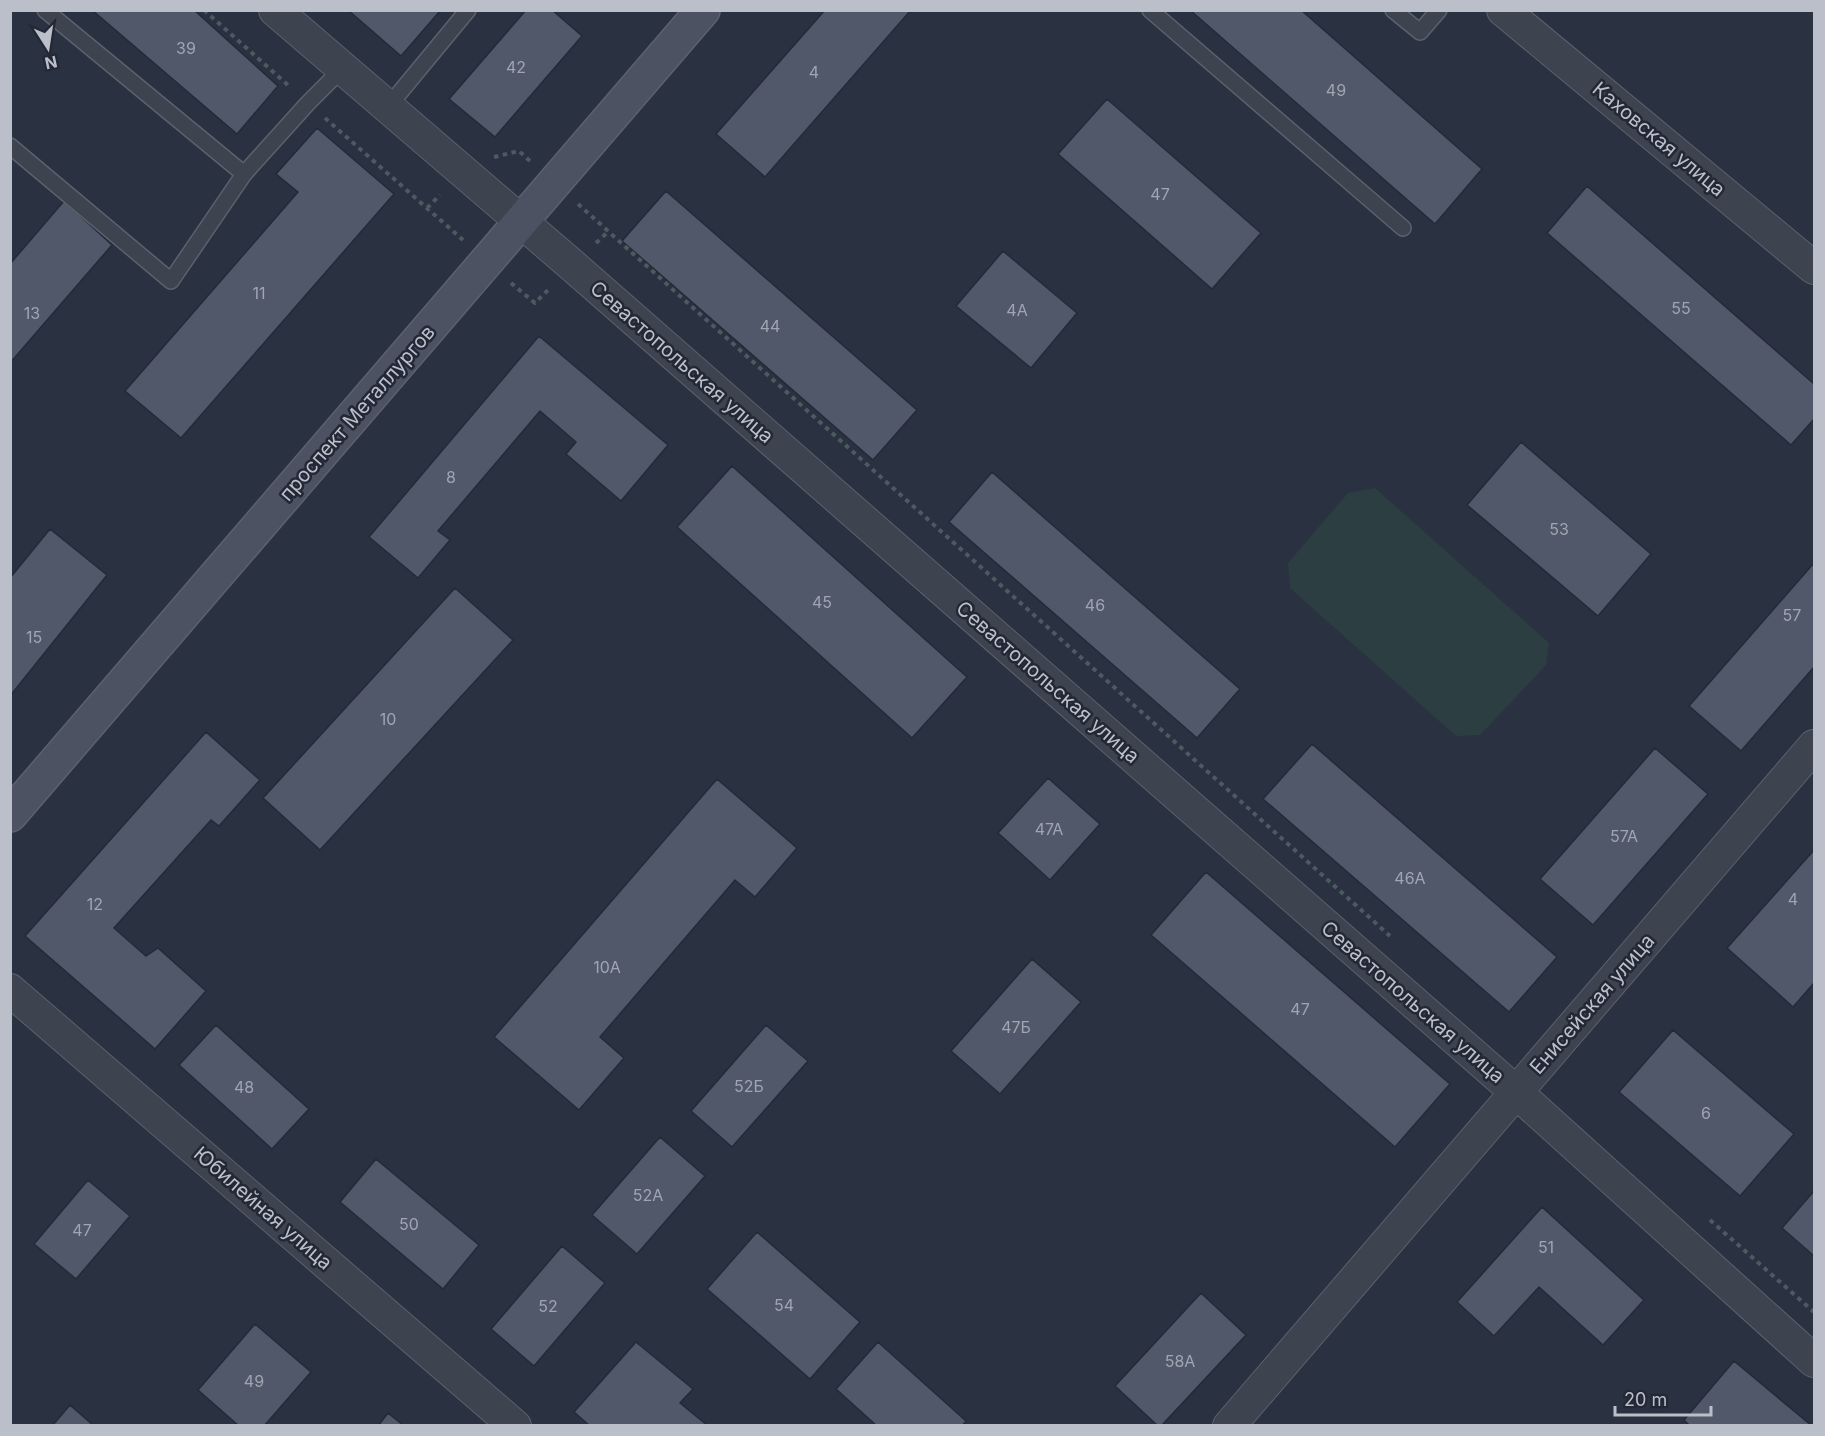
<svg xmlns="http://www.w3.org/2000/svg" width="1825" height="1436" viewBox="0 0 1825 1436" font-family="Inter,sans-serif">
<style>
.green{fill:#2d3e42}
.building{fill:#515869;stroke:#252a38;stroke-width:1.5}
.lines{fill:none;stroke-linecap:round;stroke-linejoin:round}
.lane-casing{stroke:#5c616e;stroke-width:18}
.street-casing{stroke:#5c616e;stroke-width:34}
.secondary-casing{stroke:#5c616e;stroke-width:36}
.path{stroke:#4c5b60;stroke-width:4;stroke-dasharray:4.5 4.5;stroke-linecap:butt}
.lane{stroke:#3e4350;stroke-width:15}
.street{stroke:#3e4350;stroke-width:32}
.secondary{stroke:#4d5263;stroke-width:33}
.labels{text-anchor:middle;stroke-width:5;stroke-linejoin:round;paint-order:stroke}
.number-label{font-size:16px;fill:#a0a5b2}
.street-label{font-size:20px;fill:#bbbfca;stroke:#232836}
</style>
<rect width="100%" height="100%" fill="#2a3140"/>
<path class="green" d="M1375,488L1549,643L1546,665L1480,735L1456,736L1290,588L1288,563L1348,493Z"/>
<path class="building" d="M92,10H194L278,86L237,134Z
M348,10H439L440,11L401,56Z
M526,10H552L582,36L495,137L449,99Z
M825,10H911L765,177L716,134Z
M1190,10H1301L1482,169L1435,224Z
M1107,99L1261,233L1212,289L1058,154Z
M317,128L394,194L181,438L125,391L298,192L276,174Z
M1587,186L1814,384V419L1791,445L1547,233Z
M666,191L917,410L873,460L622,241Z
M64,201L112,245L10,363V264Z
M1003,251L1077,313L1031,368L956,306Z
M539,336L668,445L621,501L566,454L576,442L540,411L438,531L450,540L418,578L369,537Z
M1521,442L1651,554L1598,616L1467,505Z
M732,466L967,677L912,738L677,527Z
M992,472L1240,689L1197,738L949,522Z
M50,529L107,575L10,696V578Z
M1814,563V667L1741,751L1689,706Z
M455,588L513,640L320,850L263,798Z
M206,732L260,780L219,826L211,820L114,928L146,956L158,948L206,991L155,1049L25,936Z
M1312,744L1557,957L1509,1012L1263,799Z
M1655,748L1708,794L1593,925L1540,879Z
M1048,778L1100,824L1050,880L998,833Z
M717,779L797,848L755,897L735,880L600,1037L624,1058L579,1110L494,1037Z
M1814,850V983L1793,1007L1727,948Z
M1206,872L1450,1084L1395,1147L1151,935Z
M1032,959L1081,1002L1000,1094L951,1051Z
M216,1025L309,1109L272,1149L179,1065Z
M766,1025L808,1061L732,1147L691,1111Z
M1673,1030L1794,1134L1740,1196L1619,1092Z
M660,1137L705,1176L637,1254L592,1215Z
M376,1159L479,1245L443,1289L340,1202Z
M88,1180L130,1216L76,1279L34,1244Z
M1814,1191V1256L1782,1228Z
M1542,1207L1644,1300L1603,1345L1539,1287L1494,1336L1457,1302Z
M757,1232L860,1322L810,1379L707,1289Z
M562,1246L605,1283L534,1366L491,1329Z
M1201,1293L1246,1335L1161,1426H1158L1115,1386Z
M255,1324L311,1372L264,1426H239L198,1390Z
M636,1342L693,1389L680,1403L708,1426H590L574,1412Z
M878,1342L966,1421L962,1426H877L836,1389Z
M1734,1361L1812,1426H1690L1684,1420Z
M70,1405L94,1426H52Z
M388,1413L404,1426H378Z"/>
<g class="lines">
<defs>
<path id="lane" d="M45,10L244,174
M1150,10L1403,228
M1393,10L1420,32L1439,10
M387,108L468,10
M10,146L171,281L244,174L308,103L342,69"/>
<path id="street" d="M275,10L573,266L1516,1092L1814,1361
M1503,10L1814,268
M10,990L515,1426
M1229,1426L1814,746"/>
<path id="secondary" d="M10,815L703,10"/>
</defs>
<use href="#lane" class="lane-casing"/>
<use href="#street" class="street-casing"/>
<use href="#secondary" class="secondary-casing"/>
<path class="path" d="M204,10L290,87
M325,118L463,240
M494,157L519,151L530,161
M578,204L1390,936
M427,208L440,195
M596,243L609,231
M511,283L535,303L550,288
M1710,1220L1814,1312"/>
<use href="#lane" class="lane"/>
<use href="#street" class="street"/>
<use href="#secondary" class="secondary"/>
</g>
<g class="labels">
<g class="number-label">
<text x="186" y="54">39</text>
<text x="516" y="73">42</text>
<text x="814" y="78">4</text>
<text x="1336" y="96">49</text>
<text x="1160" y="200">47</text>
<text x="259" y="299">11</text>
<text x="1681" y="314">55</text>
<text x="1017" y="316">4А</text>
<text x="32" y="319">13</text>
<text x="770" y="332">44</text>
<text x="451" y="483">8</text>
<text x="1559" y="535">53</text>
<text x="822" y="608">45</text>
<text x="1095" y="611">46</text>
<text x="1792" y="621">57</text>
<text x="34" y="643">15</text>
<text x="388" y="725">10</text>
<text x="1049" y="835">47А</text>
<text x="1624" y="842">57А</text>
<text x="1410" y="884">46А</text>
<text x="1793" y="905">4</text>
<text x="95" y="910">12</text>
<text x="607" y="973">10А</text>
<text x="1300" y="1015">47</text>
<text x="1016" y="1033">47Б</text>
<text x="749" y="1092">52Б</text>
<text x="244" y="1093">48</text>
<text x="1706" y="1119">6</text>
<text x="648" y="1201">52А</text>
<text x="409" y="1230">50</text>
<text x="82" y="1236">47</text>
<text x="1546" y="1253">51</text>
<text x="784" y="1311">54</text>
<text x="548" y="1312">52</text>
<text x="1180" y="1367">58А</text>
<text x="254" y="1387">49</text>
</g>
<g class="street-label">
<text transform="translate(1659 139) rotate(40)" y="7">Каховская улица</text>
<text transform="translate(682 362) rotate(41)" y="7">Севастопольская улица</text>
<text transform="translate(357 413) rotate(-49)" y="7">проспект Металлургов</text>
<text transform="translate(1048 682) rotate(41)" y="7">Севастопольская улица</text>
<text transform="translate(1413 1002) rotate(41)" y="7">Севастопольская улица</text>
<text transform="translate(1592 1004) rotate(-49)" y="7">Енисейская улица</text>
<text transform="translate(263 1208) rotate(41)" y="7">Юбилейная улица</text>
</g>
</g>
<rect width="1825" height="1436" fill="none" stroke="#bbbfca" stroke-width="24"/>
<g transform="translate(48 48) rotate(168)" stroke="#232836" stroke-width="4.5" paint-order="stroke">
<path d="M0-4.5L10 22L0 15L-10 22Z" fill="#bbbfca"/>
<text y="-9" font-size="16" font-weight="bold" text-anchor="middle" fill="#bbbfca">N</text>
</g>
<path d="M1615 1406v9h96v-9" fill="none" stroke="#bbbfca" stroke-width="3"/>
<text x="1624" y="1406" font-size="18" fill="#bbbfca" stroke="#232836" stroke-width="4.5" paint-order="stroke">20 m</text>
</svg>
